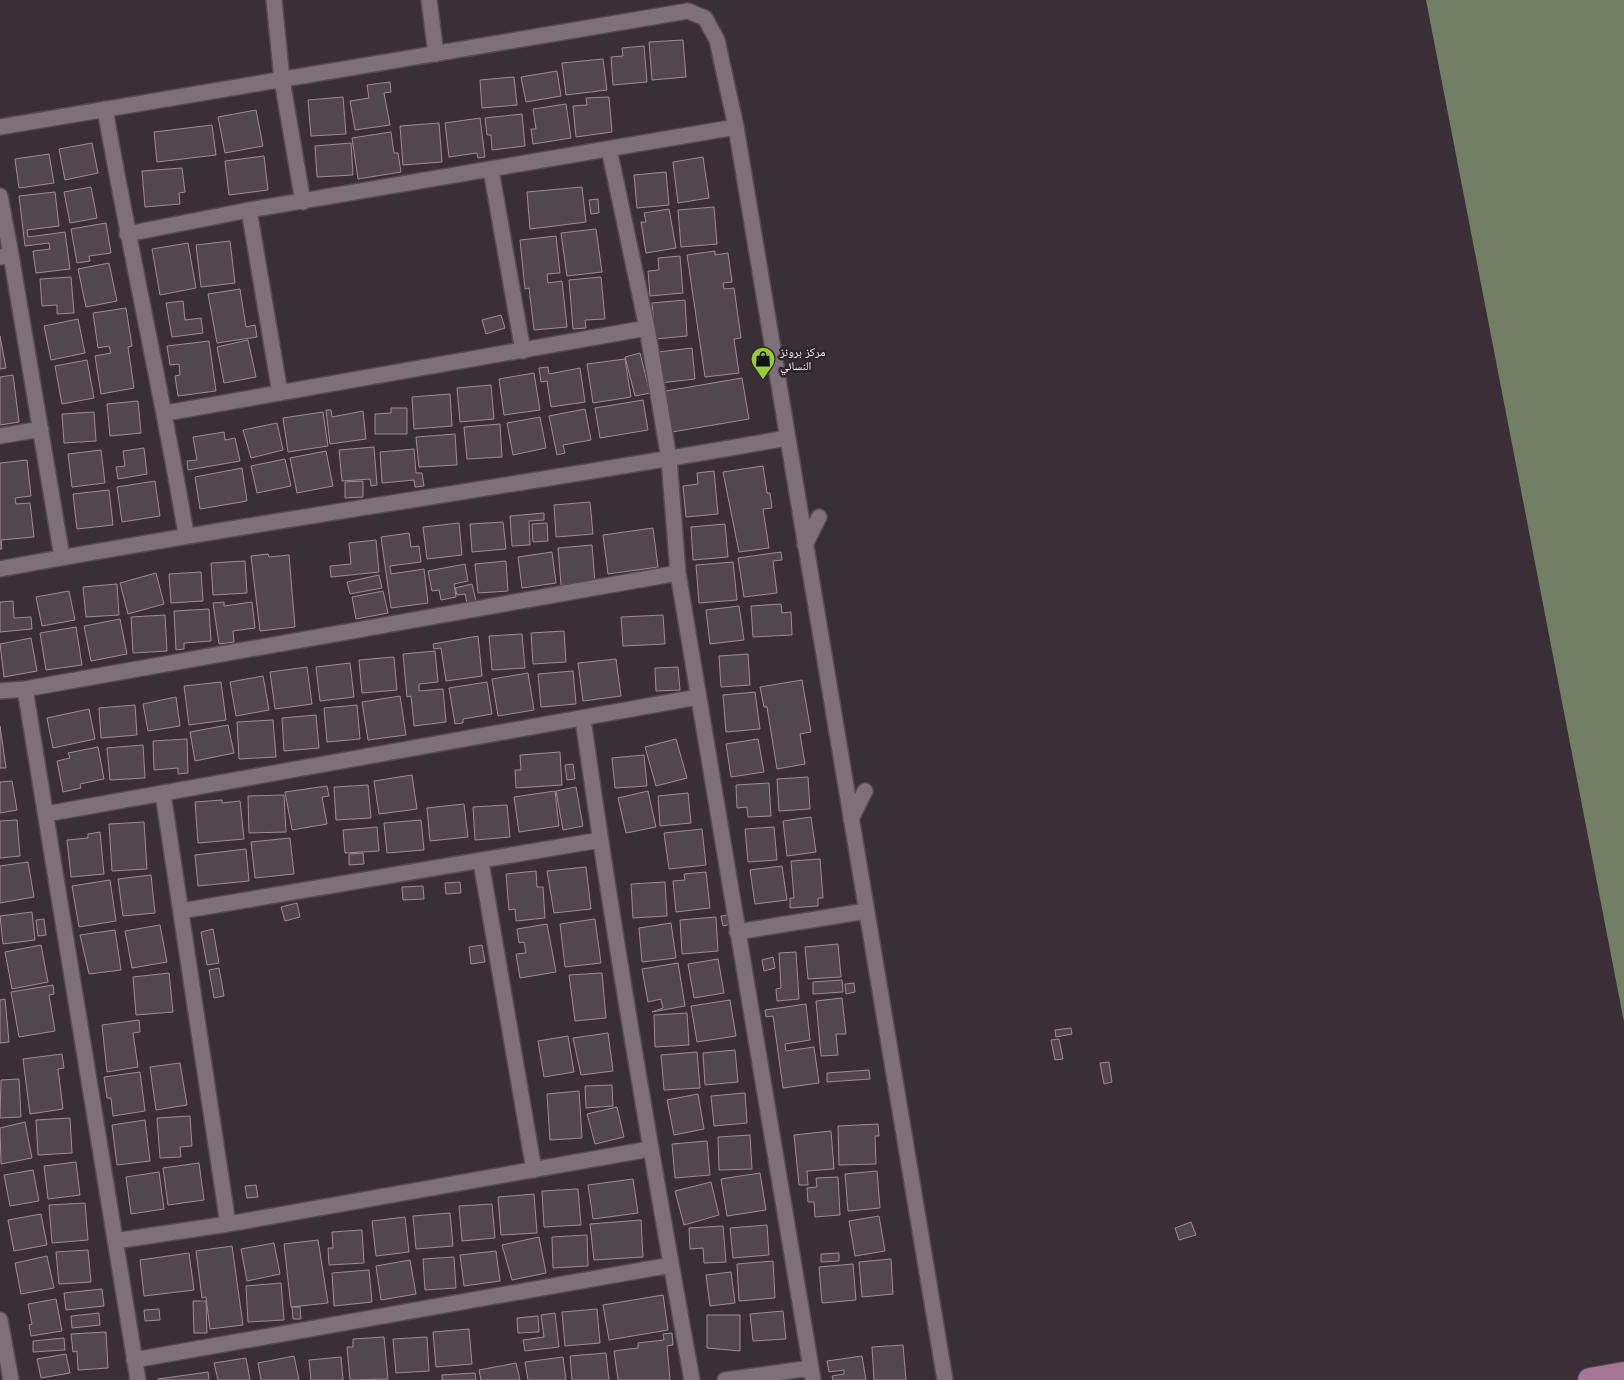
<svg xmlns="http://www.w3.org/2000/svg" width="1624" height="1380" viewBox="0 0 1624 1380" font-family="Helvetica,'Noto Naskh Arabic',sans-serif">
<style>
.water{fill:#737f64}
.building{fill:#53474f;stroke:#9b8d96}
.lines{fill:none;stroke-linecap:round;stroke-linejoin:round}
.street-casing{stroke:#554b52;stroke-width:18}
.primary-casing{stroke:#554b52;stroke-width:26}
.street{stroke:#7e7079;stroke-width:15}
.primary{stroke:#a77798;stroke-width:24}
.labels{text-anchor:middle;stroke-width:5;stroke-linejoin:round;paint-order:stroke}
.poi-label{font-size:12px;fill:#f8f0f5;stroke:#30252d;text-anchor:start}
</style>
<rect width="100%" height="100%" fill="#3b2f37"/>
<path class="water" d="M1426,0H1624V1022Z"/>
<path class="building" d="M683,40L686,77L652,80L649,42Z
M644,46L647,82L613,85L611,57L623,56L622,48Z
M603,59L607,90L566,95L562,63Z
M557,71L561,96L526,102L521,77Z
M514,77L517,105L482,108L480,80Z
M390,82L391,92L384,93L390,125L355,130L350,101L369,98L367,85Z
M343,97L346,134L311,136L308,100Z
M609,97L612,132L576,137L573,106L587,105L586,98Z
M566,104L571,138L533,144L531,129H536L533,109Z
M256,110L263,146L225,153L218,117Z
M522,114L525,146L492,150L491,135H487L485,118Z
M480,118L485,157L478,158L477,153L449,157L445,123Z
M439,123L442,162L403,165L400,126Z
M212,125L216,155L157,162L154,132Z
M391,132L394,153H398L401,172L358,179L352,138Z
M92,143L98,173L65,180L59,149Z
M351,143L353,175L317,177L315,146Z
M49,154L54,183L19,188L15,159Z
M264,156L268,190L229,195L225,161Z
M703,157L709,198L678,203L673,162Z
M182,168L185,192L179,193L180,204L145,207L142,171Z
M666,172L669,205L637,208L634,175Z
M91,187L97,218L70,223L64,192Z
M582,187L586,222L530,229L527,192Z
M55,192L59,226L27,230L28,237L65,232L70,269L36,273L33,251L50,249L49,243L25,246L19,196Z
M598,199L599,213L591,214L589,200Z
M714,207L717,244L681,247L678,210Z
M669,209L676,248L646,253L641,222H646L644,213Z
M106,223L111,253L89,256L90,261L77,263L71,229Z
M596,229L602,272L567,276L561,233Z
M556,236L560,273L547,274L548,283L562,281L567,327L534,330L529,288L525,289L520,240Z
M230,241L235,283L201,287L196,245Z
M188,243L196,288L160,295L152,249Z
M715,251V255L728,253L732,282L723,283L724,289L734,288L741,338L734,339L739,373L705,377L687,255Z
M680,256L683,293L650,296L648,271L659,270L658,258Z
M109,263L117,301L86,307L78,269Z
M71,277L74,313L57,314V305L42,306L40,279Z
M601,277L605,319L585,320L586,328L573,329L569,280Z
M240,289L246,327L255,325L257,337L217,343L208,294Z
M685,300L687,336L655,339L652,303Z
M183,301L185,320L201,318L203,333L172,337L166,303Z
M126,308L132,346L128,347L134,388L101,394L95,356L111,353L109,346L98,348L93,313Z
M501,315L505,328L486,334L482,320Z
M78,319L85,353L51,360L44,326Z
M0,336L6,368L0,369Z
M248,340L256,377L224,383L217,347Z
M209,341L216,391L178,396L175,376L180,375L179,364L170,365L167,346Z
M692,348L695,379L660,383L658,352Z
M640,353L650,393L635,396L625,357Z
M625,359L631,397L593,403L587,364Z
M87,360L94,398L62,404L55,366Z
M548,367L549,374L580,368L585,402L551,407L547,381L541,382L539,368Z
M534,373L540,410L504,415L499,379Z
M13,375L19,422L0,425V377Z
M742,378L749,419L672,432L666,391Z
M491,385L494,419L460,422L457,388Z
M450,394L452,426L414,429L412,397Z
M643,400L648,430L600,438L595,408Z
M138,401L141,433L110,436L107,404Z
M391,408H407V434H375V414L391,413Z
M585,409L591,440L563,445L565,453L557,455L549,416Z
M326,410H331L332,417L363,411L366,439L330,444Z
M94,412L96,441L64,443L62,414Z
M323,412L328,446L288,452L283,418Z
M540,417L546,448L513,455L507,423Z
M277,423L283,450L251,458L243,430Z
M500,424L502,457L467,459L464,427Z
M224,432L225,440L235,438L240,461L188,470L187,461L197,460L193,437Z
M455,434L457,465L419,467L416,437Z
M374,447L377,485L371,486L370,479L342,481L339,450Z
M144,448L147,474L118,479L116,467L125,466L123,451Z
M414,449L416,473H422L424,486L415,487L414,480L382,483L380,452Z
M101,450L105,483L72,487L68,454Z
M326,451L333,486L297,493L290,458Z
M285,459L291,486L257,493L251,466Z
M27,460L31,496L15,498L16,504L30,503L34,537L1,540L2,549H0V463Z
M763,466L767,493H770L772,508L763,509L769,548L739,552L723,472Z
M242,468L247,501L200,509L195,477Z
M714,471L718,514L686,517L683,486L698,484L697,473Z
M155,481L160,516L122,522L117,487Z
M363,481V497L345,498V482Z
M109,490L113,525L77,529L73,494Z
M590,502L593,534L556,537L554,505Z
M544,513V520L529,521L530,545L512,546L510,516Z
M503,522L506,549L472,552L470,524Z
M459,523L462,555L427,559L423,527Z
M547,523L548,541L533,542L532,524Z
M725,524L728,557L693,560L691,527Z
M653,528L658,567L608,574L603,535Z
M409,533L411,547L419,546L421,562L390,566L391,574L424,569L428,603L391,608L381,537Z
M376,540L379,572L331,577L330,566L351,564L349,543Z
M592,545L595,582L561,585L558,548Z
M552,552L556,583L522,588L518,557Z
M781,552L782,560L773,561L777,593L744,597L738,558Z
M268,554L269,557L289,555L295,627L260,631L251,556Z
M245,561L247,593L213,595L211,563Z
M506,561L508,591L478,593L475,564Z
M733,562L737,600L699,603L696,565Z
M465,564L468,581L454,584L456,597L441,600L439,590L432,591L428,571Z
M201,572L203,601L171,603L169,574Z
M156,573L164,604L128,614L120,583Z
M379,575L382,588L350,594L347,582Z
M117,584L119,615L86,617L83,587Z
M472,584L476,601L467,603L465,594L457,595L455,588Z
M69,591L75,620L42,626L36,597Z
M383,591L388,613L356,619L352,597Z
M13,601L14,618L31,617L32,629L0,632V602Z
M224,602V606L252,602L255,628L233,631L234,642L219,644L213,603Z
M781,604L782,613L791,612L792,635L753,637L751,606Z
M739,606L744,640L710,644L706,610Z
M209,609L211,641L184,643V649L176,650L174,611Z
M165,615L167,651L133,653L131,617Z
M663,615L665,644L623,646L621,617Z
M120,619L127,654L91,661L84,626Z
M76,627L82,665L46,670L40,633Z
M564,631L566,662L533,664L531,633Z
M522,634L525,668L492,670L489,636Z
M478,636L482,676L446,681L441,648L434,649L433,644Z
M31,638L37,671L4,677L0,644Z
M435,651L438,682L419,684V691L443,689L446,722L414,726L411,696L407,697L403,654Z
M748,654L750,685L721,687L719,656Z
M394,657L397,690L362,693L359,660Z
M616,659L621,696L583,701L578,663Z
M350,663L354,697L320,701L316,667Z
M307,667L312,704L275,709L270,672Z
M678,667L680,690L656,691L655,668Z
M573,671L576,704L541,707L538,674Z
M528,673L534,710L498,716L492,679Z
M263,676L269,710L236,716L230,682Z
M802,680L811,732L800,734L805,764L777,769L767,707H764L760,687Z
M221,682L226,720L189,725L184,686Z
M487,682L492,714L463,719V723L455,724L449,688Z
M755,692L760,729L726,732L723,695Z
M400,696L406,735L368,740L362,702Z
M176,697L180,726L148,731L143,704Z
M135,705L137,735L101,738L99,708Z
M357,705L360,739L327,742L324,708Z
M89,709L95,739L53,748L47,718Z
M316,715L319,748L284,751L282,718Z
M273,720L276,757L239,759L237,722Z
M228,725L234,753L195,761L190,732Z
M0,726L6,768H0Z
M187,739L188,773L178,774V768L154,770L153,741Z
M676,739L687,778L656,786L645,747Z
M758,739L764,772L731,777L726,744Z
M143,745L145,778L110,780L107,748Z
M98,747L104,779L80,784L81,788L63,792L57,761L70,758L68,753Z
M560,752L562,785L516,788L515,770H521L520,755Z
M644,755L647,786L615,788L612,758Z
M573,764L575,779L567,780L565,765Z
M412,775L417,809L379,814L374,781Z
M808,777L810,809L779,811L777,779Z
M12,781L17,810L0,813V782Z
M769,783L771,816L748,817L747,807L737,808L736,785Z
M368,785L371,818L336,820L334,787Z
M327,786L329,796L322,797L327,824L292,830L285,792Z
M576,787L583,826L563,830L556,791Z
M555,791L559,826L519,832L514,797Z
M648,791L656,827L626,833L618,798Z
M688,793L691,823L660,826L658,796Z
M284,795L286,832L249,833L248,796Z
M222,800V803L240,801L244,839L198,843L195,802Z
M464,804L468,837L430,841L427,808Z
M507,805L510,837L475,840L473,807Z
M811,817L816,852L787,856L783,821Z
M17,820L20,856L0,858V821Z
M421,820L424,850L387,853L384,823Z
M144,822L147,869L112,871L109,824Z
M377,827L379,851L345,853L343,830Z
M774,827L777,860L748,862L745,829Z
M702,829L706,865L669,869L664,833Z
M100,832L104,874L71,877L67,840L88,838V834Z
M290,838L294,874L255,878L251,842Z
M246,849L249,881L198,886L195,855Z
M363,853L364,864L349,865V854Z
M820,859L823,898H818V906L790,908V898H794L791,861Z
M28,862L34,897L0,903V866Z
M782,866L787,900L755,904L750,870Z
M586,867L591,909L554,913L547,871Z
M536,871L537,887H543L545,918L516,921L515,909L509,910L506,874Z
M706,872L710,908L676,912L673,881L685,880L684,874Z
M151,875L155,913L123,916L118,879Z
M110,880L116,921L79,927L72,886Z
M460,882L461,893L446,894L445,883Z
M665,882L667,916L633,918L631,884Z
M423,886L424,899L403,900L402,887Z
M297,903L300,917L285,921L281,907Z
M32,912L35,940L3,944L0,916Z
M730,915L731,924L723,926L721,916Z
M716,917L718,951L682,954L680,920Z
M44,919L46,935L38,936L36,920Z
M595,919L601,963L565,967L560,924Z
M671,923L676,958L642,962L639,928Z
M547,924L556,972L520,978L516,954L526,953L524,942L519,943L517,929Z
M160,925L167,962L132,968L125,931Z
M213,929L219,963L207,965L201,932Z
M115,930L121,970L89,974L80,935Z
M838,944L841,977L808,979L805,947Z
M41,945L48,982L12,989L5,952Z
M482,945L485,962L471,964L469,947Z
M796,952L799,999L777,1001L776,989L781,988L779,953Z
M773,957L775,968L764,971L762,960Z
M718,959L724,993L694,998L688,964Z
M678,963L685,1006L652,1012L663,1008L661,999L648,1002L642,969Z
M219,968L224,996L214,998L209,970Z
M169,973L173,1012L136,1015L133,977Z
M602,973L606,1018L575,1021L569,975Z
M842,980L843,992L813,994V982Z
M854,983L855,992L846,994L845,984Z
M53,985L54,994L49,995L55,1031L19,1037L11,992Z
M842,998L846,1034H836L838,1055L821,1056L816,1001Z
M5,999L9,1042L0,1043V1000Z
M730,1000L736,1036L697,1042L691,1006Z
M806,1004L810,1040L785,1044L786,1051L814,1047L819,1083L783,1088L773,1016L766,1017L765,1010Z
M687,1013L689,1045L655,1047L654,1015Z
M139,1020L140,1032L133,1033L138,1067L107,1072L102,1025Z
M1071,1028L1072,1034L1056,1037L1055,1030Z
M608,1033L613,1071L581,1075L573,1038Z
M568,1036L574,1072L544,1077L538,1041Z
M1059,1039L1063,1059L1055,1060L1051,1040Z
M735,1050L738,1082L705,1085L703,1053Z
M697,1052L700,1088L664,1090L661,1055Z
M62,1054L64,1068L58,1069L63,1109L30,1114L23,1059Z
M1109,1062L1112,1082L1104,1084L1100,1063Z
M180,1063L187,1105L156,1110L150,1067Z
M869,1070L870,1079L827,1082V1073Z
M140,1072L145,1111L113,1116L111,1098H107L104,1077Z
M19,1079L21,1117L0,1118L1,1080Z
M612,1085L613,1106L586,1108L585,1086Z
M579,1091L582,1138L550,1140L547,1094Z
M745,1093L747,1123L714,1126L711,1096Z
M698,1094L704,1129L674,1135L667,1100Z
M617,1107L624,1137L595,1144L587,1114Z
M190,1116L192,1146L180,1147L181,1157L160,1158L157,1118Z
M70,1118L72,1153L38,1155L36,1120Z
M145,1120L150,1161L117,1165L112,1125Z
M25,1122L32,1158L1,1164L0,1128Z
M878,1124L879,1136H875L876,1164L839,1165L838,1126Z
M831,1131L834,1169L807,1171L808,1185H799L794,1135Z
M750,1135L752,1169L719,1170L718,1137Z
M707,1141L710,1175L675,1178L672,1144Z
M76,1162L80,1195L48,1199L44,1166Z
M199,1163L204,1200L168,1205L163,1168Z
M33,1170L39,1201L10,1206L4,1175Z
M877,1171L880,1208L848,1211L845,1174Z
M159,1172L164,1209L131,1214L126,1177Z
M760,1173L766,1210L727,1216L721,1179Z
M838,1177L840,1215L815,1217L814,1202H808L807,1188L817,1187L816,1178Z
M633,1179L638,1213L593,1219L588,1185Z
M711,1182L719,1215L684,1225L675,1191Z
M256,1185L258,1197L247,1198L245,1186Z
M578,1189L581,1225L544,1227L542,1191Z
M534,1194L537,1233L501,1235L498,1197Z
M85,1203L88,1240L52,1243L49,1205Z
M492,1204L495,1238L462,1241L459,1206Z
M450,1213L453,1246L416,1249L413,1216Z
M41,1214L47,1245L14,1251L8,1220Z
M879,1216L885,1251L855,1256L849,1221Z
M405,1217L409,1252L376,1256L372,1221Z
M641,1220L643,1257L594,1260L590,1224Z
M1191,1222L1196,1235L1179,1240L1175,1228Z
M767,1225L769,1255L733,1258L730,1228Z
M723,1226L726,1262L704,1263L703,1248L690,1249L689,1228Z
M362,1230L364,1263L329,1265L328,1248H333L332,1232Z
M587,1235L588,1266L553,1268L552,1237Z
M539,1237L546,1273L512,1280L502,1245Z
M318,1240L328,1303L291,1307L284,1244Z
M274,1243L280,1274L247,1281L241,1249Z
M232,1246L243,1325L210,1329L206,1297L202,1298L196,1251Z
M88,1250L91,1282L59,1284L56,1252Z
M496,1251L500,1281L464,1286L460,1255Z
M189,1253L194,1290L144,1296L140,1260Z
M839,1253V1261L821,1262V1254Z
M47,1256L54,1288L21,1294L15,1263Z
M454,1257L456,1288L425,1290L423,1259Z
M891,1259L893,1294L862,1297L859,1262Z
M410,1260L416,1294L381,1300L376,1266Z
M773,1261L775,1298L739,1301L737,1264Z
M853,1264L856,1300L822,1303L819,1267Z
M369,1270L372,1302L334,1306L332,1273Z
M731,1272L735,1303L710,1306L706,1275Z
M281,1283L284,1320L248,1322L246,1286Z
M102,1289L104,1306L66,1310L64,1293Z
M663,1295L668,1330L609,1340L603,1305Z
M56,1299L62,1331L31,1336L29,1325L32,1324L28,1304Z
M193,1301H206L207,1333H194Z
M292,1307H300L301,1319H293Z
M159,1309L160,1320L145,1321L144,1310Z
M597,1309L600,1343L565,1346L562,1312Z
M783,1311L786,1339L753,1341L750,1314Z
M99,1313L100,1325L72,1328L71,1316Z
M555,1313L559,1347L525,1351L523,1340L544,1337L541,1315Z
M707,1315H740V1351L707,1348Z
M538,1316L539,1332L518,1333L517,1318Z
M469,1329L472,1364L436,1367L433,1332Z
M106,1332L108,1368L78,1370L77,1351L73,1352L71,1334Z
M672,1333L673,1345L667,1346L670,1380H618L614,1351L638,1348V1343L664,1340L663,1334Z
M384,1337L388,1379L350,1380L347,1347H353V1339Z
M427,1337L429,1371L396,1373L393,1339Z
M64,1338L65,1350L33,1352V1341Z
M903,1345L906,1380H874L872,1347Z
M606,1353L609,1380H572L570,1356Z
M66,1354L70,1373L41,1378L37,1359Z
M294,1356L299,1380H261L258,1363Z
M862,1356L866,1380H833L832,1376L844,1374V1370L829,1372L827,1361Z
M341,1357L343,1380H311L309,1360Z
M563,1357L566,1380H528L525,1362Z
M246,1358L250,1380H218L214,1363Z
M516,1363L520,1380H481L479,1370Z
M208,1372L209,1380H158V1379Z
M475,1373L476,1380H442V1375Z"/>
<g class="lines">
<defs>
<path id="street" d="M274,0L282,80L303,202
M429,0L436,54
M105,109C130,252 162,392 186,534
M0,127L688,11L705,18L717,40L736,127L945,1380
M609,149L647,328L669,459L678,573L813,1380
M491,170L523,351
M0,196L11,255
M249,210L280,393
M127,234L249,210L736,127
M0,257L11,255L62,557
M166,413L647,328
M0,436L41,429
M805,545L819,517
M0,569C262,520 525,485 787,438
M25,689L138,1380
M0,691L25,689L678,573
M583,719C614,941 652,1160 692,1380
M163,794L228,1224
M46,814L698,697
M851,819L865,791
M481,862L534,1170
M181,911L600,840
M737,932L866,911
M115,1241L228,1224L650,1149
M0,1320L11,1380
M134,1360L671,1265
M725,1380L811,1368"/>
<path id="primary" d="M1590,1380L1624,1374"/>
</defs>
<use href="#street" class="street-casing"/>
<use href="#primary" class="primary-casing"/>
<use href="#street" class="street"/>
<use href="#primary" class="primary"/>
</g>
<defs>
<symbol id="shop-pin" viewBox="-11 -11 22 30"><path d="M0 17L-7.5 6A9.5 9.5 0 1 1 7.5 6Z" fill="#98cb36" stroke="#30252d"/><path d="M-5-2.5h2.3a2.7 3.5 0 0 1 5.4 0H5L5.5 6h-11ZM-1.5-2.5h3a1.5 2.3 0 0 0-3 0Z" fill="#111"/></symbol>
</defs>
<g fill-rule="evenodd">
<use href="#shop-pin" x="749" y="345" width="28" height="38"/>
</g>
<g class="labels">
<g class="poi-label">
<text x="780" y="356">مركز برونز<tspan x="780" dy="14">النسائي</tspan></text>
</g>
</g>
</svg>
